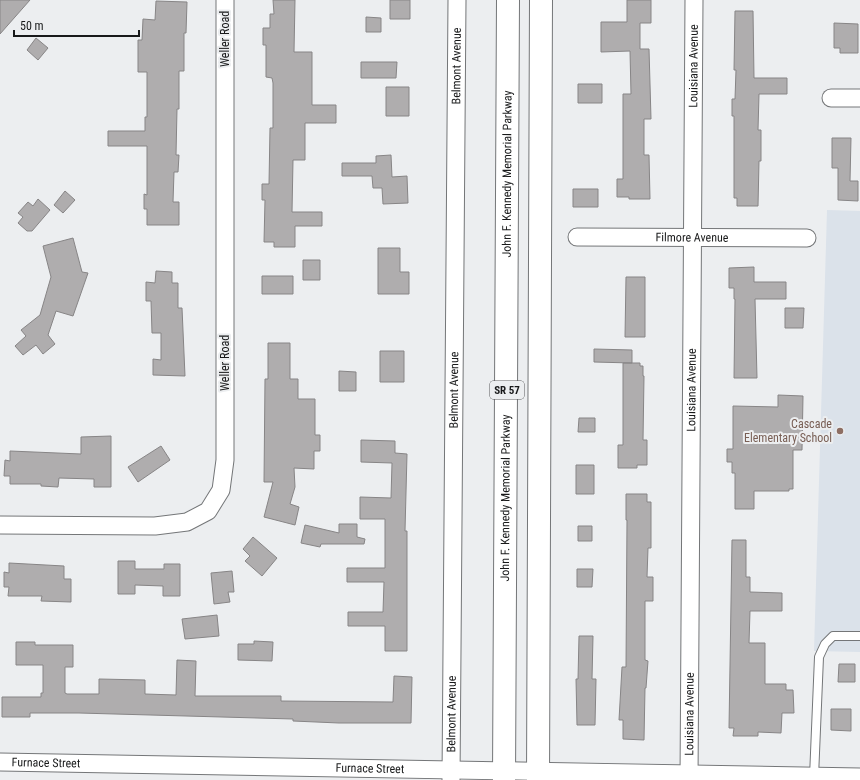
<svg xmlns="http://www.w3.org/2000/svg" width="860" height="780" viewBox="0 0 860 780" font-family="'Roboto Condensed',sans-serif">
<style>
.built{fill:#dbe2ea}
.building{fill:#afadae;stroke:#878586}
.lines{fill:none;stroke-linecap:round;stroke-linejoin:round}
.service-casing{stroke:#747678;stroke-width:10}
.minor-casing{stroke:#747678;stroke-width:19}
.trunk-casing{stroke:#747678;stroke-width:24}
.service{stroke:#fff;stroke-width:8}
.minor{stroke:#fff;stroke-width:17}
.trunk{stroke:#fff;stroke-width:22}
.education-dot{fill:#8d6e63;stroke:#eceef0;stroke-width:1.5}
.labels{text-anchor:middle;stroke-width:4;stroke-linejoin:round;paint-order:stroke}
.shield{fill:#eceef0;stroke:#58595a;stroke-width:1}
.shield-label{font-size:11px;font-weight:bold;fill:#18191a}
.street-label{font-size:12px;fill:#18191a;stroke:#eceef0}
.education-label{font-size:12px;fill:#785e54;stroke:#eceef0;text-anchor:end}
</style>
<rect width="100%" height="100%" fill="#eceef0"/>
<path class="built" d="M827,210L860,211V652L814,651Z"/>
<path class="building" d="M0,0H30L0,34Z
M273,0H295L294,52H312V105H336V123H305V160H293L292,212H322V226H295V247H274V242H264L265,200H262V184H269L270,128H273V83L272,78L266,77V45H263V28H270V14H274Z
M390,0H410V19H390Z
M627,0H651V23H640V49H649L651,119H644V155H649L650,199H629V197H617V179H623V94H631L630,51L601,52V22H627Z
M156,1L187,2L186,33H184V71H179V109H177L176,155H179L178,172H174L173,202H179V225H147V209H144V194L147,195V146H108V131H145V117H147V72H138V40H142L143,19L155,20Z
M735,11H753L754,78H787V94H759L758,130H761V161H759L758,206H737V198H734V116H732V99H735L736,70H734Z
M366,17L381,18V32H366Z
M834,23L858,24V53H840V48H834Z
M36,38L48,48L38,60L27,50Z
M361,62H397L396,78H361Z
M578,84H602V103H578Z
M386,87H409V116H386Z
M832,138H851L850,181H858V201L838,200V168H832Z
M391,155L392,177L407,176L408,203L383,204L382,188H373L372,176H342V163H376V156Z
M573,189H598V207H573Z
M65,191L75,200L63,213L54,205Z
M38,199L50,210L32,231H27L18,223L23,217L18,213L28,202L33,206Z
M73,238L82,272L88,273L73,316L56,311L48,335L55,344L43,354L36,345L23,355L15,346L26,336L21,330L40,315L51,277L43,246Z
M378,248H400V272H409V294H378Z
M303,260H320V280H303Z
M754,267V282H786V299H755L757,378H734L735,299H734V288H729V268Z
M156,271L172,272V283H178V308H182L185,376L153,375V359L161,360V333H152L151,301H146V282L155,283Z
M262,276H293V294H262Z
M626,277H645V337H625Z
M785,308H804L803,328H785Z
M268,343H290V379H298V399H315V435H320V451H314V469L294,468L295,487L290,504L299,507L295,525L264,517L273,482H264L265,379H268Z
M594,349L632,350V363L594,362Z
M380,351H404V382H380Z
M623,363H640V366H643V376H644L643,440H647V465H637V468H618V445H623Z
M339,371L356,372V391H339Z
M778,395L803,396L802,450H793V489H789V491H754V509H735V473H732V462H727V449H733V406L778,407Z
M579,418H595V432H578Z
M111,436V487H94V479L59,478L58,487L41,486V484H10V476H4L5,460L10,461V451L81,454V437Z
M361,440L395,441V453L407,454L405,531H407V651H385V626H348V612H383L384,582H347V568H385V519H360V497L391,498L392,463L361,462Z
M161,446L170,460L138,482L128,467Z
M576,465H594V494H576Z
M626,494H647V502H651V548H648L647,577H653V601H645V660L648,661L646,688H645L644,740L623,739V720H619L622,667H626L627,520H626Z
M339,524H357V537L365,539L364,544H321L320,547L301,543L305,525L339,533Z
M578,526H592V541H578Z
M253,537L277,558L262,576L245,561L250,556L243,549Z
M732,540H746V577H750V592L782,593V611H750L749,643H765V684H786V690H793L794,713H782L781,733L758,732V736H733L734,728H729Z
M118,561H135V569H164V564H180V596H163V586L135,585V594H118Z
M9,563L64,566V579H71V602L41,601L42,596H8L9,587H4V572L9,573Z
M577,569H593L592,587H577Z
M232,571L234,592H228L230,602L214,604L211,573Z
M217,615L219,636L185,639L182,619Z
M579,636H593L592,679H596L595,725H577L576,679H578Z
M254,641L273,642L272,661L238,660V644H254Z
M16,642H35V645H73V667H65V693L67,694H99V679L145,680V694L176,695L177,660L196,661L195,696H281V701L393,702L394,676L412,677L411,723H339L293,721V719L79,713H30V717H2V697H41V693H43V665H16Z
M839,664H855V682H838Z
M831,709H851V731L831,730Z"/>
<g class="lines">
<defs>
<path id="service" d="M814,777L819,657L825,644L833,636H860"/>
<g id="minor">
<path d="M831,98H860"/>
<path id="s1" d="M577,237L807,238"/>
<path d="M0,525L155,526L187,522L208,511L221,490L225,460V0"/>
<path id="s2" d="M0,762L860,777"/>
<path id="s3" d="M451,780L457,0"/>
<path id="s4" d="M689,780L694,0"/>
</g>
<g id="trunk">
<path id="s5" d="M504,780L508,0"/>
<path d="M538,780L541,0"/>
</g>
</defs>
<use href="#service" class="service-casing"/>
<use href="#minor" class="minor-casing"/>
<use href="#trunk" class="trunk-casing"/>
<use href="#service" class="service"/>
<use href="#minor" class="minor"/>
<use href="#trunk" class="trunk"/>
</g>
<circle class="education-dot" cx="840" cy="431" r="4"/>
<g class="labels">
<rect class="shield" x="490" y="381" width="34" height="18" rx="3"/>
<g class="shield-label">
<text x="507" y="394">SR 57</text>
</g>
<g class="street-label">
<text transform="translate(225 39) rotate(-90)" y="4">Weller Road</text>
<text dy="4" stroke="none"><textPath href="#s3" startOffset="714">Belmont Avenue</textPath></text>
<text dy="4" stroke="none"><textPath href="#s4" startOffset="714">Louisiana Avenue</textPath></text>
<text dy="4" stroke="none"><textPath href="#s5" startOffset="606">John F. Kennedy Memorial Parkway</textPath></text>
<text dy="4" stroke="none"><textPath href="#s1" startOffset="115">Filmore Avenue</textPath></text>
<text transform="translate(225 363) rotate(-90)" y="4">Weller Road</text>
<text dy="4" stroke="none"><textPath href="#s3" startOffset="390">Belmont Avenue</textPath></text>
<text dy="4" stroke="none"><textPath href="#s4" startOffset="390">Louisiana Avenue</textPath></text>
<text dy="4" stroke="none"><textPath href="#s5" startOffset="282">John F. Kennedy Memorial Parkway</textPath></text>
<text dy="4" stroke="none"><textPath href="#s3" startOffset="66">Belmont Avenue</textPath></text>
<text dy="4" stroke="none"><textPath href="#s4" startOffset="66">Louisiana Avenue</textPath></text>
<text dy="4" stroke="none"><textPath href="#s2" startOffset="46">Furnace Street</textPath></text>
<text dy="4" stroke="none"><textPath href="#s2" startOffset="370">Furnace Street</textPath></text>
</g>
<g class="education-label">
<text x="832" y="428">Cascade<tspan x="832" dy="14">Elementary School</tspan></text>
</g>
</g>
<path d="M14 30v6h125v-6" fill="none" stroke="#18191a" stroke-width="2"/>
<text x="20" y="30" font-size="12" fill="#18191a" stroke="#eceef0" stroke-width="3" paint-order="stroke">50 m</text>
</svg>
